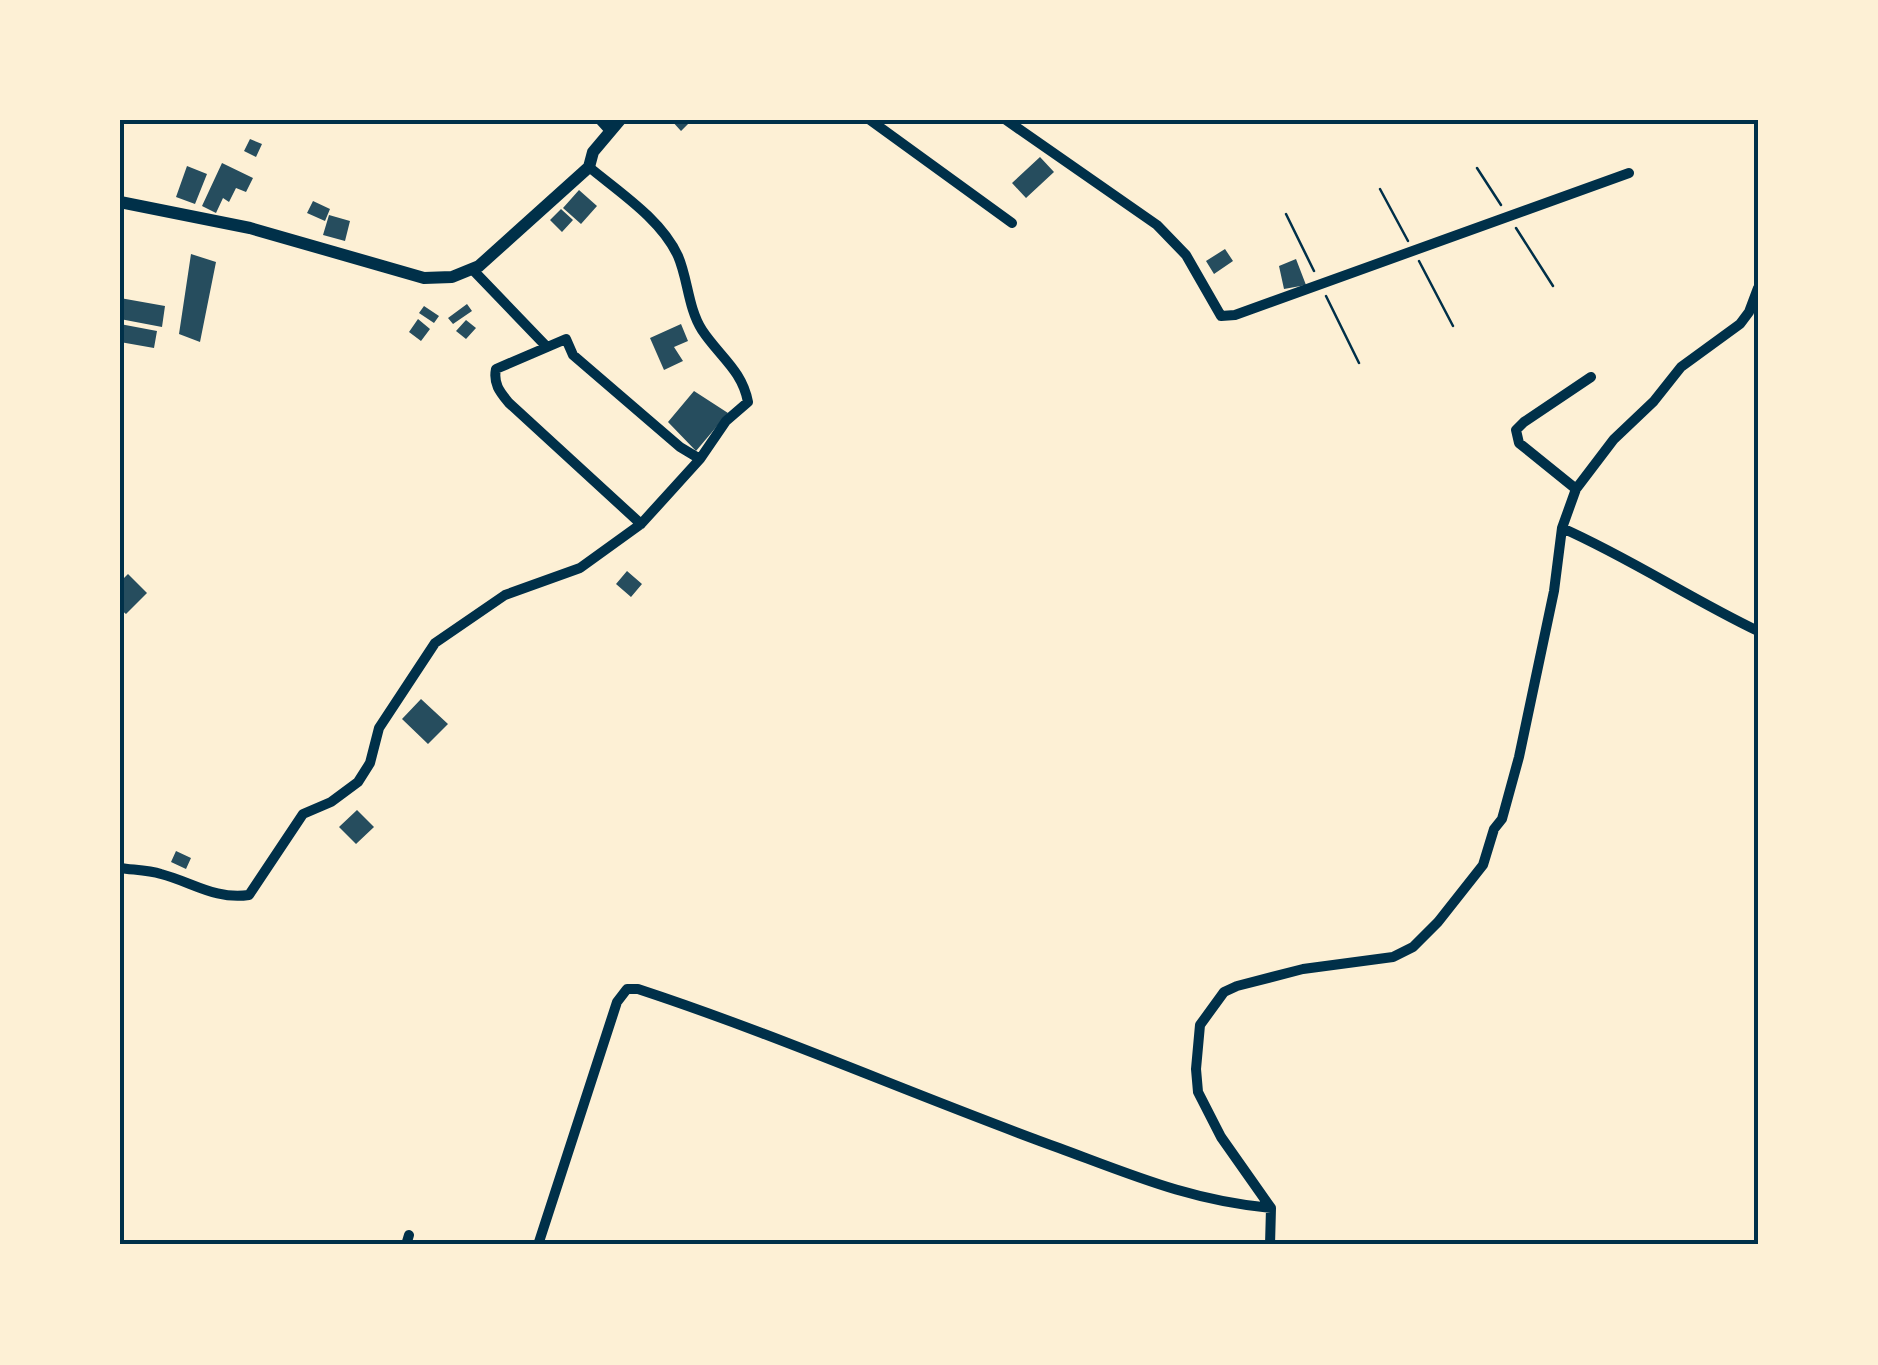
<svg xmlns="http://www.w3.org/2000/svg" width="1878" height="1365" viewBox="0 0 1878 1365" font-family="'Crimson Pro',serif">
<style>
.building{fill:#264d5e}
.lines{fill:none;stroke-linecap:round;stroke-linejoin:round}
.path{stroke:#003049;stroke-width:2.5}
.minor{stroke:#003049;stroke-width:10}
.tertiary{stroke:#003049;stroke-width:12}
.neatline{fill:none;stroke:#003049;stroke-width:4}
</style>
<rect width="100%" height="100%" fill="#fdf0d5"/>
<path class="building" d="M671,120H692L681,131Z
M250,139L262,144L256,157L244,151Z
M1040,157L1054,172L1026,198L1012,183Z
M222,163L253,178L246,192L236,188L229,202L223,198L216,213L202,206Z
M187,166L207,174L195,204L176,197Z
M579,190L597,206L581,224L563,208Z
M313,201L330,209L325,221L307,213Z
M561,209L573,220L562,232L550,220Z
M329,215L350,221L345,241L323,235Z
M1225,249L1233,261L1214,274L1206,261Z
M191,254L216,262L200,342L179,334Z
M1296,259L1306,285L1284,289L1279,266Z
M120,298L165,306L162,327L120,319Z
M467,304L472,311L453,324L448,318Z
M424,306L439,316L434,323L419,313Z
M418,319L430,329L421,341L409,332Z
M466,320L476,328L466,339L456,331Z
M120,324L157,331L154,348L120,342Z
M681,324L688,341L674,347L683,361L664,370L650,338Z
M694,391L728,413L696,451L668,422Z
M627,571L642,584L631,597L616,584Z
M128,574L147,593L126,614L120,609V582Z
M421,699L448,724L428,744L402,719Z
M357,810L374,827L356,844L339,827Z
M176,851L191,858L186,869L171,862Z"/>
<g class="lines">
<path class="path" d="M1477,168L1501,205
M1380,189L1408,241
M1286,214L1314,271
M1516,228L1553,286
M1419,261L1453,326
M1326,296L1359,363"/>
<path class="minor" d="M600,120L610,131
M870,120L1012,223
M1006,120L1157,225L1186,255L1221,316L1235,315L1629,173
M472,269L546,346
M1576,489L1519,443L1516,430L1524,422L1591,377
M641,524L509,403C500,392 493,384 496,369L566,339L573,355L680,447L700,459
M1562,528C1630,558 1691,599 1758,631
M120,868C133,870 148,870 161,874C192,882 215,900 249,895L303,814L331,802L358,782L370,763L379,728L435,643L505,595L580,568L641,524L700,459L726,421L748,402C742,370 719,356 702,330C688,308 688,279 678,256C661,219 619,192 589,167
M406,1245L409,1235
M538,1245L617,1002L627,989H638C781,1036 918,1097 1059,1148C1132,1175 1192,1201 1271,1208
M1270,1245L1271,1208L1221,1137L1198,1092L1196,1069L1200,1025L1224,992L1237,986L1303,969L1393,957L1413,947L1438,922L1483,865L1494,829L1502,819L1519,757L1554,591L1562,528L1576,489L1614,439L1654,401L1681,367L1740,324L1749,312L1758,288"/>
<path class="tertiary" d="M120,202L250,228L424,278L452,277L479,266L589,167L593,152L620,120"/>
</g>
<rect width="1878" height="1365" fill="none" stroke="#fdf0d5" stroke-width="245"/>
<rect x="122" y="122" width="1634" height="1120" class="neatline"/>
</svg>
